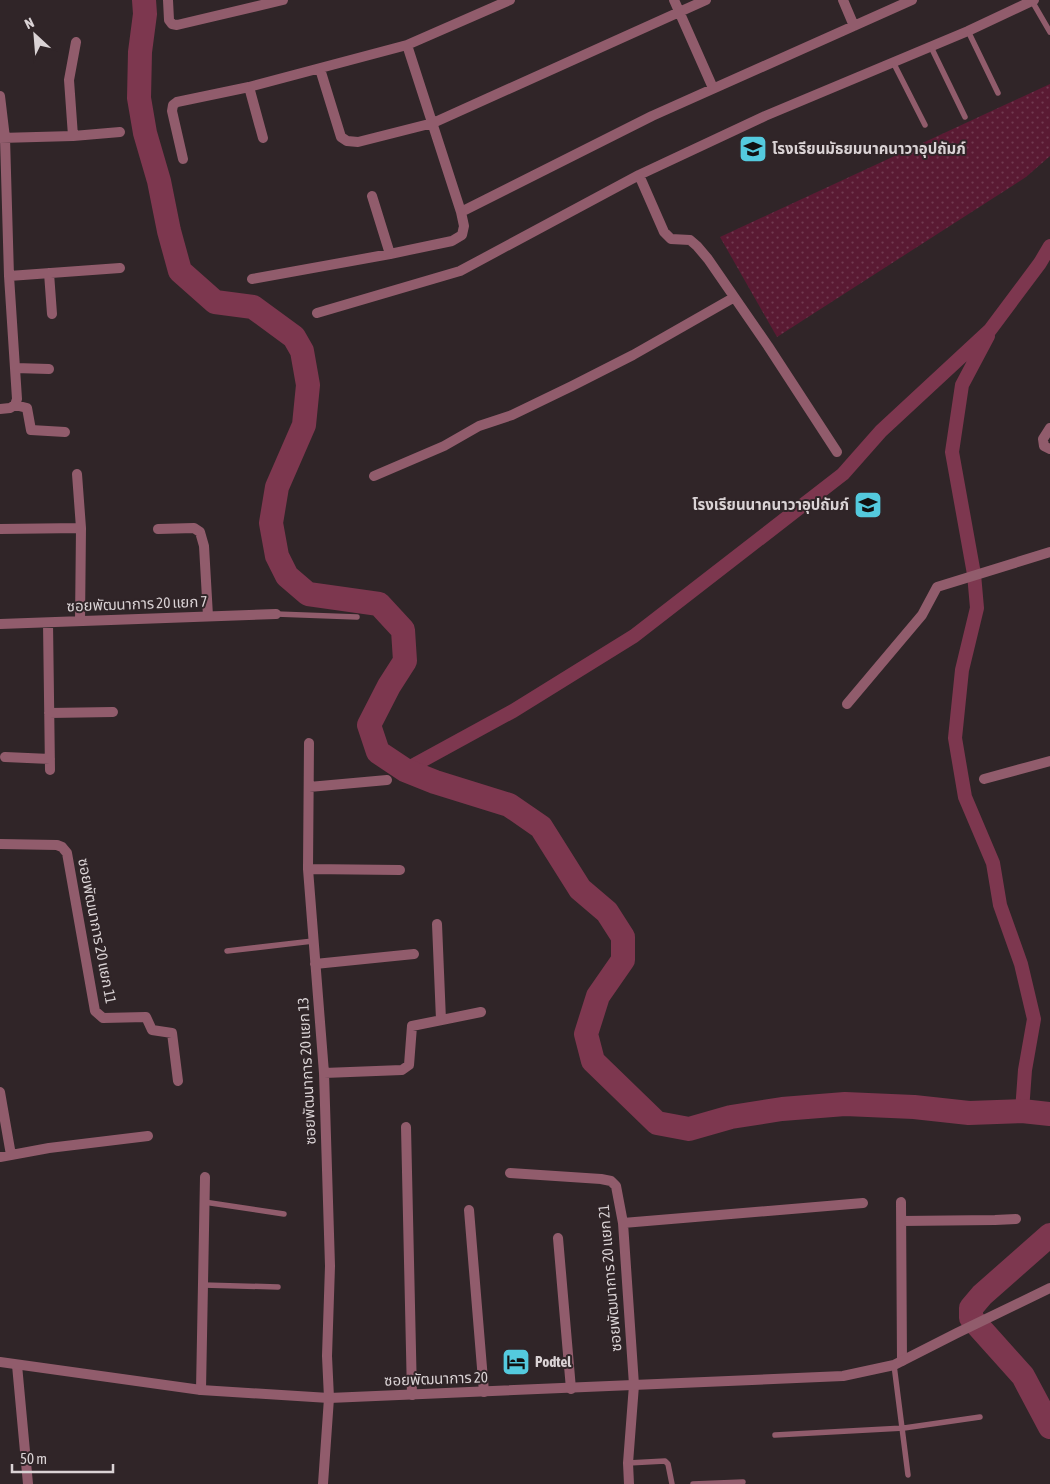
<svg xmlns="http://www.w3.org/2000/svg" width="1050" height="1484" viewBox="0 0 1050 1484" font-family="'Asap Condensed','Noto Sans Thai',sans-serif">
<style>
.grass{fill:url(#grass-dots)}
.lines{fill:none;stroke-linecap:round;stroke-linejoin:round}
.canal{stroke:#7d374f;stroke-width:14}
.river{stroke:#7d374f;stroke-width:24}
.service{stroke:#915c6c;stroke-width:5.5}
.minor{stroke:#915c6c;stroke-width:10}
.tertiary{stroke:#915c6c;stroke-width:10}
.labels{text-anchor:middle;stroke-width:4;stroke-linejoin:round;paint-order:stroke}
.poi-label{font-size:15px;font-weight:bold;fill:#dad3d5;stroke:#302528;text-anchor:start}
.street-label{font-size:15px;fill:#dad3d5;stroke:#302528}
</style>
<defs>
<pattern id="grass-dots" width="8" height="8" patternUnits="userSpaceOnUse" patternTransform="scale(1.25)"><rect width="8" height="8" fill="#5a1a33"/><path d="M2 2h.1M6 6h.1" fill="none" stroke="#713a50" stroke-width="1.8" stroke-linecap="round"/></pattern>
</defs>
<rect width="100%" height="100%" fill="#302528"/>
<path class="grass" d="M1050,84V156L1026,177L777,337L720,237Z"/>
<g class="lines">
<path class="canal" d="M988,336L962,385L952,452L974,574L977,608L962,670L955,738L965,797L993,863L1000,905L1021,964L1034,1019L1025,1070L1022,1111
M405,770L513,711L634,636L843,474L881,431L990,330L1040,263L1050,246"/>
<path class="river" d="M144,0L145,14L140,52L139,98L145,133L159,181L169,231L180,271L215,302L253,307L294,337L302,351L308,385L304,425L277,487L271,523L277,556L287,576L308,594L379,604L403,630L405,661L389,686L369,725L378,752L405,770L435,782L509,805L541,827L580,889L607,912L623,937V960L598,996L586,1034L593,1061L657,1123L689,1129L731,1117L782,1109L845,1104L914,1107L969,1113L1022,1111L1050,1114
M1050,1235L982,1295L971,1308V1318L1023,1376L1050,1427"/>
<path class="service" d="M1032,1L1050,32
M968,31L998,93
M931,47L965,117
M893,62L925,125
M276,614L357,617
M227,951L313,941
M204,1202L284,1214
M203,1285L278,1287
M894,1365L908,1475
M775,1435L904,1428L980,1417
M628,1463L665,1461L668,1464L672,1484
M693,1484L743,1482"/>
<path class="minor" d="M168,0L169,20L172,24L177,25L283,0
M674,0L713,88
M843,0L854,26
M320,69L341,137L347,141L358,142L433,123L706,0
M249,87L263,138
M0,96L5,138L9,276L17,399L15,405
M73,136L69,80L76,42
M0,138L73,136L120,132
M183,159L172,111L173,105L177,102L249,87L407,45L510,0
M639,175L664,232L671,239L690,240L697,246L708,259L768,346L837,452
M372,196L390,254
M461,212L652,116L912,0
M49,273L52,314
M9,276L120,268
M252,279L390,254L452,241L462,235L464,226L461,212L407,45
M317,313L460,271L639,175L765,116L968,31L1034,0
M15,368L49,369
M15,405L27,408L31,430L65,432
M0,409L10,408L15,405
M1050,428L1043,439L1044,446L1050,449
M77,474L81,528L80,621
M374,476L444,446L479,426L512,415L572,386L633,355L733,298
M0,529L81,528
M158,529L194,528L200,532L204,546L208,616
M48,623L50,770
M0,624L276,614
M847,704L922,615L937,587L1050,552
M49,713L113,712
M309,743L308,869L324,1073L330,1266L327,1356L329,1398L323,1484
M5,757L50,759
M984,779L1050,761
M309,787L387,780
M0,844L57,845L62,847L67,853L95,1011L103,1018L146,1017L152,1030L172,1033L178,1081
M308,869L400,870
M437,924L441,1020
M315,964L414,954
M324,1073L402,1070L409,1065L412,1026L481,1012
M0,1092L11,1155
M406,1127L412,1395
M0,1157L49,1148L148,1136
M510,1173L601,1179L611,1181L616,1186L623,1223L634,1385L628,1463L629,1484
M901,1202L902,1361
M469,1210L484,1392
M901,1221L995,1220L1016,1219
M623,1223L863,1203
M558,1238L571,1389
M17,1365L28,1484
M201,1390L205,1177"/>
<path class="tertiary" d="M0,1362L201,1390L329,1398L843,1376L894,1365L957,1333L1050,1288"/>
</g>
<defs>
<symbol id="school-square" viewBox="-11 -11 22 22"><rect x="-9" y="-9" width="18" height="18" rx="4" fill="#54cade" stroke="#302528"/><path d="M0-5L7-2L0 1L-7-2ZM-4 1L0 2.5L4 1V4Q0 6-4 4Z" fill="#111"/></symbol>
<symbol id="hotel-square" viewBox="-11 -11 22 22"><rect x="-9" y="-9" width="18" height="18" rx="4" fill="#54cade" stroke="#302528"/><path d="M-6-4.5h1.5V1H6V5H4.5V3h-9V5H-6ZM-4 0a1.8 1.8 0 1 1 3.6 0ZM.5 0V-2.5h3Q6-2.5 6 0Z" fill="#111"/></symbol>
</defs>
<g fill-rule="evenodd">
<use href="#school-square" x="737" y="133" width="32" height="32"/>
<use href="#school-square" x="852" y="489" width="32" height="32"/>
<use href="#hotel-square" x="500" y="1346" width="32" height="32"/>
</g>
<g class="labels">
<g class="poi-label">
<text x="772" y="154">โรงเรียนมัธยมนาคนาวาอุปถัมภ์</text>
<text x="849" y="510" text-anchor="end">โรงเรียนนาคนาวาอุปถัมภ์</text>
<text x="535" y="1367">Podtel</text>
</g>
<g class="street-label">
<text transform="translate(137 604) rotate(-2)" y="5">ซอยพัฒนาการ 20 แยก 7</text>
<text transform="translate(97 931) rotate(79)" y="5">ซอยพัฒนาการ 20 แยก 11</text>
<text transform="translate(307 1071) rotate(-93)" y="5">ซอยพัฒนาการ 20 แยก 13</text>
<text transform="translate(610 1278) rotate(-95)" y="5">ซอยพัฒนาการ 20 แยก 21</text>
<text transform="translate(436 1379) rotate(-2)" y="5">ซอยพัฒนาการ 20</text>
</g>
</g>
<g transform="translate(35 35) rotate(334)" stroke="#302528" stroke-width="4" paint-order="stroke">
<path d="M0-4L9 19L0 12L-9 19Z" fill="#dad3d5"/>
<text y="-8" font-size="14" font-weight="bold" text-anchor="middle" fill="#dad3d5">N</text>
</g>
<path d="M12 1464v8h101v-8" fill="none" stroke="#dad3d5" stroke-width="2.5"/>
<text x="20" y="1464" font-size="15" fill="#dad3d5" stroke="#302528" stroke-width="4" paint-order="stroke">50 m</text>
</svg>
